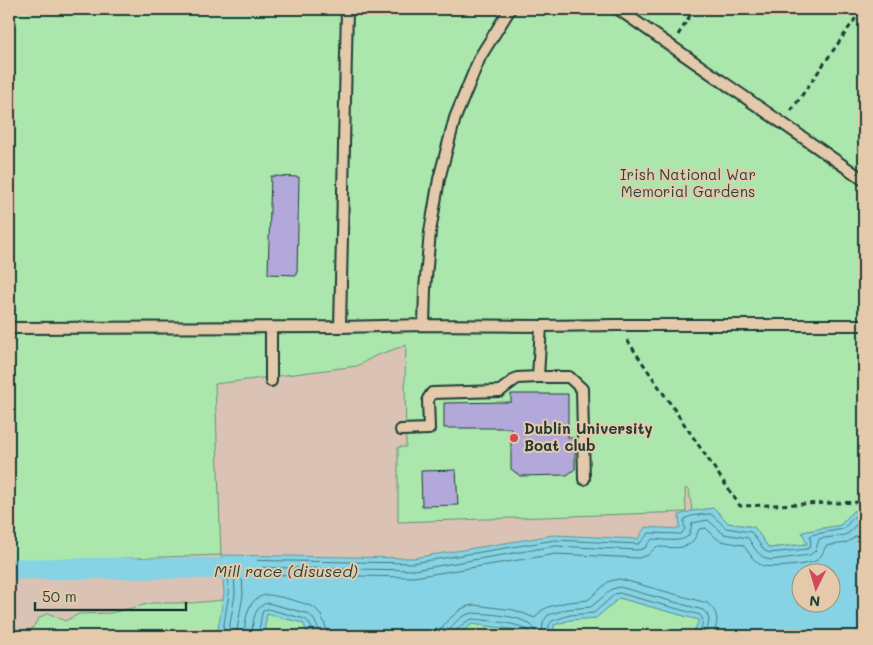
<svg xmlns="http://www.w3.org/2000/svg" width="873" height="645" viewBox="0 0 873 645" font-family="Mali,sans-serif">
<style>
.green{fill:#abe7ad;stroke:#659270}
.water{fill:#85d3e4;stroke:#5c979e;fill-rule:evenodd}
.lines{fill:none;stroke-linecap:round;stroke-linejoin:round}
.shore{stroke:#48797a;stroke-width:1}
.canal{stroke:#85d3e4;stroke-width:21}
.building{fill:#b2a9da;stroke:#1f3d34}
.service-casing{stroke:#1f3d34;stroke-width:14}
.path{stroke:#1f3d34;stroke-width:3;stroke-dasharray:5 4;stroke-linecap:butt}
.service{stroke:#e4caab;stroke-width:10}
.poi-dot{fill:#d1495b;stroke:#e4caab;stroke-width:2}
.labels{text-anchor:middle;stroke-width:4;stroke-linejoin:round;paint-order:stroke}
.park-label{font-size:15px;fill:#26463a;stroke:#e4caab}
.poi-label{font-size:15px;font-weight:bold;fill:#1f3d34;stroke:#e4caab;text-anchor:start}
.water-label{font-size:16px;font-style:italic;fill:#24443d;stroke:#e4caab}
</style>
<rect width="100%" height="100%" fill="#dac3b4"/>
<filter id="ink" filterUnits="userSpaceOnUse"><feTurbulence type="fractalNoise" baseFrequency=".02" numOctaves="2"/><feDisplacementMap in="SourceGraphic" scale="10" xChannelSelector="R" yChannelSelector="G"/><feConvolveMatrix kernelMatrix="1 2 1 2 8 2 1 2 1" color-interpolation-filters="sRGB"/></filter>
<g filter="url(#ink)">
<path class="green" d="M9,9H864V511H853L841,525L803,532L807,544L769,548L754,527L728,523L714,508L692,511L689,489H685L686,512L398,522V447H406L405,379L406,345L375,356L357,366L215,384L221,555L9,562Z
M619,598L699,620L692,636H553L554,625L570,620L596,618Z
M223,600L217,636H27L39,618L48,613L65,621L79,614L111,613L152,603H192Z
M267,614L303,623L309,636H263Z
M472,624L511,629L529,636H457Z"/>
<path class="water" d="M714,508L728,523L754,527L769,548L807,544L802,532L841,525L853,511H864V636H692L699,620L619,598L596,618L570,620L554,625L553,636H529L511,629L472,624L457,636H309L303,623L267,614L263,636H217L224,593L221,555L413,558L554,535L638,539L645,527L680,529L679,515L692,511ZM800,572H830V602H800Z"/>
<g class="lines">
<path class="shore" d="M222,636L229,593L227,563L229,560L413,563L555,540L638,544L641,542L649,533L681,534L685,529C685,526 683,523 684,520C687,515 705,514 711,514L726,528L751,532L765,551L770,553L808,549L811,545L810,537L811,535L843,529L855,516H864
M228,636L235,594L234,569L236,567L414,570L555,546L638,550L645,548L652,539C662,539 682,544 689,535C691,531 691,527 692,523L708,520L724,534L748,538C754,547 759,558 771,560L810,555L816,550L819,539L845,535L850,532L858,522H864
M236,636L243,595L242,576L244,574L414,577L556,554L639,558L648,555L656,547C676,547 691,553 699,529L706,528L716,538L721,541L743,545C748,551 753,561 761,565C768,569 807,565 815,561C821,558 823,552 826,546C834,544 844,545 851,540C857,537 859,531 864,529
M244,636C245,625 246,607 255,600C258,597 262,596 266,595C273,594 309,604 315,608C322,614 327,627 327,636
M252,636C252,624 254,605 268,603L309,614C315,619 319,629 320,636
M258,636L262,613L264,610L268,609L305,619C310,622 313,631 314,636
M440,636L442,628L446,622L461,609L468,606L474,605L514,610L535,618L541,611L548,607L568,602L588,600L608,582L614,580L620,579L707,603C720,613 718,623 713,636
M448,636C449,625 462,615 472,613C489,614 518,615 531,625C535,628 535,632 536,636
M454,636C455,629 466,621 472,619C483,620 524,623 529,632C529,633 529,635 529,636
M542,636L543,622L548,615L568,609L591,607L612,589L620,587L703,610C713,618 708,626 704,636
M548,636L549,625L552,621L570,615L594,613L615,594L619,593L700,615C706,621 700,629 698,636"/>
<path class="canal" d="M9,569L177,568L251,569"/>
</g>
<path class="building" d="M271,176L299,177L297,275L268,274Z
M511,394H568V438H575V469L567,475L520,476L511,469V428H444V403L511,402Z
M456,470L458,505L422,506L421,471Z"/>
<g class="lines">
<defs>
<path id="service" d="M618,9L864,180
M424,325L425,289L430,232L439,179L455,118L480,57L510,9
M271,327V381
M340,327L347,9
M9,328L340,327L424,325L541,326L617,325H864
M538,377H569L582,389L584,479
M401,430L429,429L428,399L432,393L500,391L517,378L538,377L541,326"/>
</defs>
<use href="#service" class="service-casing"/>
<path class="path" d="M678,35L694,9
M791,111L862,9
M627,340L740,506L864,502"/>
<use href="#service" class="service"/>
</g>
</g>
<circle class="poi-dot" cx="514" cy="438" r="5"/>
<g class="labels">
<g class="park-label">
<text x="688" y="180">Irish National War<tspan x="688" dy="17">Memorial Gardens</tspan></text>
</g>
<g class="poi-label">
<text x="524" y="434">Dublin University<tspan x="524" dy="17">Boat club</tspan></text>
</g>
<g class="water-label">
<text x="286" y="577">Mill race (disused)</text>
</g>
</g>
<rect width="873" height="645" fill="none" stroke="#e4caab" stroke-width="30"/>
<rect x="15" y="15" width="843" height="615" fill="none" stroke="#1f3d34" stroke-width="2" filter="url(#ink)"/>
<g transform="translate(816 588) rotate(185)"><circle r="24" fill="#e4caab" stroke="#95927b"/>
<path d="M0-4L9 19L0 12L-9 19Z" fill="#d1495b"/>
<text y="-8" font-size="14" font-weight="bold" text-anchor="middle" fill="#1f3d34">N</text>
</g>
<path d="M35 602v8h151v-8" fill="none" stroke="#1f3d34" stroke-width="2.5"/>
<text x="42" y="602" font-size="15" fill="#1f3d34" stroke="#e4caab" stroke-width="4" paint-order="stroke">50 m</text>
</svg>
